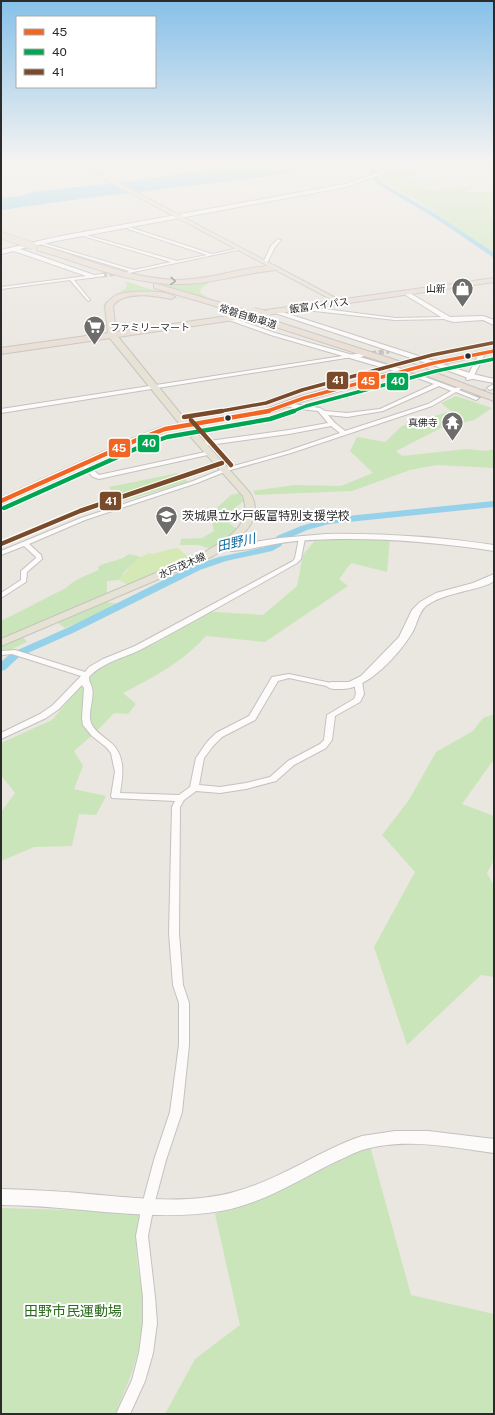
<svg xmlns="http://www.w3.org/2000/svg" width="495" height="1415" viewBox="0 0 495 1415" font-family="'Public Sans','Noto Sans JP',sans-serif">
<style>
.green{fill:#cbe5ba}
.pitch{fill:#d5e9b7}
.water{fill:#95d2ea}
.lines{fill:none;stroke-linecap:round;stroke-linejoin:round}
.river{fill:#95d2ea;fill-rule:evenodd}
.street-tunnel-far1{stroke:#c4c1bc;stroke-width:4;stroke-dasharray:4 2;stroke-linecap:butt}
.street-tunnel{stroke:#c4c1bc;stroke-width:5;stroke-dasharray:5 2.5;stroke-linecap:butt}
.street-casing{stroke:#c3c2c1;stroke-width:2}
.secondary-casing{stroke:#c3c2c1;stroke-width:2}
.primary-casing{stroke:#c5c4c1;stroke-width:2}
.highway-casing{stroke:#c5c4c1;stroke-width:2}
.street{fill:#fcfbfa;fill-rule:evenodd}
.secondary{fill:#fcfbfa;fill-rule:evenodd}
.primary{fill:#e7e3d4;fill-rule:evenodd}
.highway{fill:#e9ded4;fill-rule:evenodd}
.primary-bridge-casing{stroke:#c5c4c1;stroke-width:7;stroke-linecap:butt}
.highway-bridge-far1-casing{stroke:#c5c4c1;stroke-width:8;stroke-linecap:butt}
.highway-bridge-casing{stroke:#c5c4c1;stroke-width:10;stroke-linecap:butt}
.primary-bridge{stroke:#e7e3d4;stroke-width:6}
.highway-bridge-far1{stroke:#e9ded4;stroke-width:7}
.highway-bridge{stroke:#e9ded4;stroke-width:8}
.bus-1-far1-casing{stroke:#fff;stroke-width:5.5}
.bus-1-casing{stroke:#fff;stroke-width:7}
.bus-2-far1-casing{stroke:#fff;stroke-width:5.5}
.bus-2-casing{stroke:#fff;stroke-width:7}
.bus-3-far1-casing{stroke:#fff;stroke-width:5.5}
.bus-3-casing{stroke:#fff;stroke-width:7}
.bus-1-far1{stroke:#f26522;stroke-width:3.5}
.bus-1{stroke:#f26522;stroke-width:4.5}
.bus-2-far1{stroke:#00a651;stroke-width:3.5}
.bus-2{stroke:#00a651;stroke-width:4.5}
.bus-3-far1{stroke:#7a4b2a;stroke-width:3.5}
.bus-3{stroke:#7a4b2a;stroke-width:4.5}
.oneway{stroke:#8a8480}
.bus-dot{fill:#2b2b2b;stroke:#fff;stroke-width:1.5}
.labels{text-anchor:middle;stroke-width:4;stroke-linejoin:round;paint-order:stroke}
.far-poi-label{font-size:10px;fill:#2b2b2b;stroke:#fff;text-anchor:end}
.far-street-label{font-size:10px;fill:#2b2b2b;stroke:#fff}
.poi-label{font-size:12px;fill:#2b2b2b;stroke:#fff;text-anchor:start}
.water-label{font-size:13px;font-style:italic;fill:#0d679e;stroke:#fff}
.near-park-label{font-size:14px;fill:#286a1a;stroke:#fff}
.line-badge{stroke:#fff;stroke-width:1.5}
.badge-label{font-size:11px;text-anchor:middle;font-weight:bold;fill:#fff}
</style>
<rect width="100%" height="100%" fill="#eae6e0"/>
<path class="green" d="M377,164H438L426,167L432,173L413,175L408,177C420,183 426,177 438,182L433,186L423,188L431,190L472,186V189L468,191L469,192H494V254L415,199L381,181L382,174L376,173Z
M114,271L155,281L203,280L208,284L201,288L200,293L210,299Z
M124,281L186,300C175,297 133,291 124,295C115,299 113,308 103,308L105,302L126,288L127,285Z
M456,396L492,408L474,420L441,428L396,451L402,456L467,449L486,451L494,449V468L437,465L410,470L352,491L255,495L253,491L295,485L341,486L373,473L350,451L357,437L385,442L402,426L451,411L441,403Z
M178,473L188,482L120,502L109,487Z
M240,493L244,501L232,510L229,523L237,529L229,538L211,549L199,545H180L181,539L202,538L214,531L210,514L231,495Z
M316,539H390L387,572L351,563L339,579L348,586L265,642L206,636C184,661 153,678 123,693L136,704L128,714L114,713L96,732L74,751L83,766L74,789L106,796L96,815L79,814L72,846L34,847L1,861V812L15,793L1,775V743L52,720L90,676L112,661L162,640L200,611L263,615L297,586L303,555Z
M129,554L141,557L125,571L119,580L107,581V593L1,639V621L66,588C75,579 87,575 99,570L98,567C108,560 120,562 129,554Z
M106,602L120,604L65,628L58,623Z
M23,637L27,642L1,654V646Z
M494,714V762H492L462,804L494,816V860L487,873L494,886V977L481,975L407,1045L374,947L415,872L382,835L409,800L436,752L473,731L483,718Z
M370,1146L411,1295L494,1314V1414H165L195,1359L240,1325L215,1214L284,1189Z
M1,1208L140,1212L141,1216C136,1235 135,1253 139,1273C141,1282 144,1291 144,1300C146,1341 131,1377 115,1414H1Z"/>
<path class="pitch" d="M178,548L190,559L128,585L119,580L137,559L149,553L153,554L171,549Z"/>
<path class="water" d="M252,164H321L310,168L272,176L95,197L1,210V198L21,196L32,192L149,179L177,174Z"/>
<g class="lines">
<path class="river" d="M371,164H377L375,175L381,182L436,214L494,253V258L432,216L377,184L369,175Z
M494,501V507L329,524L307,530L285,540L281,546L272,551L226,561L200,570L75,632L19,657L5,670L1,671V662L11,653L67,628L192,566L219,557L265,547L273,542L277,536L301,526L328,518Z"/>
<path class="street-tunnel-far1" d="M110,274L129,272"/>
<path class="street-tunnel" d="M102,275L119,273
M364,355L389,351
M476,398L490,388"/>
<defs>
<path id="street" d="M129,227L212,254L240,248L242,249L129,273L127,272L129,271L37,243L40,242L134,270L171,262L83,236L86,235L177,261L207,255L128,229Z
M278,239L281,240L275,247L267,263H263L271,246Z
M102,274H104V276L74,280L90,300L88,301L70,280L1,289V287Z
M301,306L395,318L446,317L448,318L446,319L395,320L306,310L301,308Z
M482,352L485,354L472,379L467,380L466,379L479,354Z
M362,353L365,355L364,356L354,359L352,357L1,413V409Z
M414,373L455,388L461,387L462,388L459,390L479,398L476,400L456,392L432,406L291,453L227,471L197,483L85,520L29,544L41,555L42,559L27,572L26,582L1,598V593L21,580V571L36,558V557L24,546L1,555V551L81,518L193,481L223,469L287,451L340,433L331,426L289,434L202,446L199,444L202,442L289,430L328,423L318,411L293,408L286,405V403L320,408L325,411L347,413L380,409L434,384L412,376L411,375ZM439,386L451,391L428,404L345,431L335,423L328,415L347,417L383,411Z
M494,384V388L490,390L487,388Z
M210,451L212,452V454L99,479L93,477L80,464L81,463H85L99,475Z
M302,536L305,538L301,559L297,563C246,592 195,621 142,649C124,658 103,662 89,677C89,683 91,683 92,688C95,699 86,715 92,725C96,732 104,737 110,742C126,755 123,775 120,793L179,795L190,787L196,758L207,742L216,733L249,716L272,677L289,674L331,683L335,685L331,687L289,678L278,681L255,720L222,737L213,746L204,758L199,785L220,787L246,783L270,777L288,761L320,744L324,740L327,715L354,699L356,694L354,682L355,680H361L362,682L364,694L360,702L335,716L332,740L326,748L294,765L276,781L246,789L220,793L196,791L184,800L180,807L179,933L183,985L189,1003V1045L182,1112L166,1160L154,1205L148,1236L155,1297L157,1323L153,1353L145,1381L130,1414H116L132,1380L139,1353L143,1323V1297L136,1236L142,1205L154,1160L170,1112L179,1045V1003L173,985L169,933L172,807L175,801L112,798L111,796L115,772L111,753L106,747L92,736L83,725L82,718L84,688L82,685L59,709L46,718L1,739V733L40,714L53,705L81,676L12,654L1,655V651L15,650L85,672L89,667L103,659L135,646L293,561L295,558L299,538Z"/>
<path id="secondary" d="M8,164H19L1,168V166Z
M404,164H411L346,187L56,241L20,249L94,275V277L92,278L14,251L1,254V250L56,237L345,184Z
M404,292H408L450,317L483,316L494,320V325L483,320L454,322L446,320L404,294Z
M272,310H276L434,361L494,349V353L442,364L473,374L494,379V383L468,378L433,365L307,400L268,413L167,431L1,504V498L136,437L162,427L266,409L301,396L394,371L271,335L226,319V317H230L275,333L402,369L426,363L272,312Z
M326,534C383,533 438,537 494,545V551C428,541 363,536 296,541C274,543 252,550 230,551H221L216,548L221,545H235L280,538Z
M494,574V581L489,584C469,592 444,593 426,606C418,613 417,625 412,633C399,654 369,688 343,689C337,689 329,690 326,685L331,682H349L361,676L399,637L412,610L420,602L436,593L473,583Z
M395,1131H428L494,1139V1153C451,1147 405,1137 362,1150C351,1154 340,1160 329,1165C294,1183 260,1204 221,1211C151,1223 72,1205 1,1205V1189C30,1190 60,1191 89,1194C136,1198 188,1205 234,1192C276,1181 311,1156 351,1140L362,1136Z"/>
<path id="primary" d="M76,164H83L343,302L338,303Z
M109,333H115L188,423L250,493C268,522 234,543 213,556L1,646V639L205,552C227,539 253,525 243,496L182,427L109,337Z"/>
<path id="highway" d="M37,246H43C86,259 130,278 175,280C192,280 210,277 227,273C237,271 273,262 280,268L276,270C243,273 210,285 176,284C129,284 82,263 37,250Z
M494,278V282L259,316L414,366L416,368L414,370L411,371L248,318L1,354V348L108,333L105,306C108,301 111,298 116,295C128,291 166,289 175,297L171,299C155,296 124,290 113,306L116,332L242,314L154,288V284H157L252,312Z
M420,367L494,395V401L417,372L415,370L417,368Z"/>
</defs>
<use href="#street" class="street-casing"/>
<use href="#secondary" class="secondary-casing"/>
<use href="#primary" class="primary-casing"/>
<use href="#highway" class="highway-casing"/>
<use href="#street" class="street"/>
<use href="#secondary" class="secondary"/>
<use href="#primary" class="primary"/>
<use href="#highway" class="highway"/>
<defs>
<path id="primary-bridge" d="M177,216L180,217"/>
<path id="highway-bridge-far1" d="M1,235L33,246"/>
<path id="highway-bridge" d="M254,312L266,315
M241,314L252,317
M411,368L420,370"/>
</defs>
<use href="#primary-bridge" class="primary-bridge-casing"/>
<use href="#highway-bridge-far1" class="highway-bridge-far1-casing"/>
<use href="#highway-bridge" class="highway-bridge-casing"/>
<use href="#primary-bridge" class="primary-bridge"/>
<use href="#highway-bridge-far1" class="highway-bridge-far1"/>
<use href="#highway-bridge" class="highway-bridge"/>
<defs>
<path id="bus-1-far1" d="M265,412L304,398L434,363L494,351"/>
<path id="bus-1" d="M1,501L139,439L165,429L269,411"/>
<path id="bus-2-far1" d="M291,412L306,406L436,371L494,359"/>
<path id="bus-2" d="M4,508L142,446L167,437L270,419L294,411"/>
<path id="bus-3-far1" d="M216,412L266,403L302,390L432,355L492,343"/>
<path id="bus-3" d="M184,417L222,411
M191,420L231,465
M1,544L80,511L222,463"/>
</defs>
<use href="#bus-1-far1" class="bus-1-far1-casing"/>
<use href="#bus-1" class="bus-1-casing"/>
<use href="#bus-2-far1" class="bus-2-far1-casing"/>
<use href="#bus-2" class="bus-2-casing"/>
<use href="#bus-3-far1" class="bus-3-far1-casing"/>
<use href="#bus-3" class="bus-3-casing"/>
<use href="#bus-1-far1" class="bus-1-far1"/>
<use href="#bus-1" class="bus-1"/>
<use href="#bus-2-far1" class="bus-2-far1"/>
<use href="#bus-2" class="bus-2"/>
<use href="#bus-3-far1" class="bus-3-far1"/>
<use href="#bus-3" class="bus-3"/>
</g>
<defs><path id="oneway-chevron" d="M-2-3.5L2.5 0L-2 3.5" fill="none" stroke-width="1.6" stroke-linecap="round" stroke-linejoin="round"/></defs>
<use class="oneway" href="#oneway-chevron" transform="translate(173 281) rotate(2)"/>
<linearGradient id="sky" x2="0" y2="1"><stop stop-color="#87c0e9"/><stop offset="0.45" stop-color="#f6f4f1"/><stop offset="1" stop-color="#f6f4f1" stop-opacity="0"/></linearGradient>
<rect width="495" height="362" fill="url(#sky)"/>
<defs>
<symbol id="shop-pin" viewBox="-11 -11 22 30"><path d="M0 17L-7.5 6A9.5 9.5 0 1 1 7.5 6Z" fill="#6e6c6a" stroke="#fff"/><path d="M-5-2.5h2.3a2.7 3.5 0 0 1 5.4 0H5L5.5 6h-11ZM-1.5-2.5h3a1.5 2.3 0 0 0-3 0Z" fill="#fff"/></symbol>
<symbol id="supermarket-pin" viewBox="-11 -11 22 30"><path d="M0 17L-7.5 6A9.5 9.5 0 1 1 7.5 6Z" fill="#6e6c6a" stroke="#fff"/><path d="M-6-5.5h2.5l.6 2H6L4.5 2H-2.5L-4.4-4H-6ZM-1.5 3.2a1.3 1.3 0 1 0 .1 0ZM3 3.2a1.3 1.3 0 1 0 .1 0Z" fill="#fff"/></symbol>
<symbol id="temple-pin" viewBox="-11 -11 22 30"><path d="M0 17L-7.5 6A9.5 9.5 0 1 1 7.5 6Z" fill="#6e6c6a" stroke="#fff"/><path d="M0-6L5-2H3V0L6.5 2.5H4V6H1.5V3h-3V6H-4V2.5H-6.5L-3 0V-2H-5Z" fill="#fff"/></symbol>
<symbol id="school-pin" viewBox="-11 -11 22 30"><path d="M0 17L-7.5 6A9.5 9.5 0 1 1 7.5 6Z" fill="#6e6c6a" stroke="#fff"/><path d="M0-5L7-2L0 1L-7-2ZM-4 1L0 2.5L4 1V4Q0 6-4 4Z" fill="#fff"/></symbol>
</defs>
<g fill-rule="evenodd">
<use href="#shop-pin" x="450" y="276" width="25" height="34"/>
<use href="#supermarket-pin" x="82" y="314" width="25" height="34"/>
<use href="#temple-pin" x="440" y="410" width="25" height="34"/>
<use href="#school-pin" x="154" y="504" width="25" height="34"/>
</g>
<g class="bus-dot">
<circle cx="468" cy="356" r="3.5"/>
<circle cx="228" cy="418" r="3.5"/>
</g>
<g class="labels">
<g class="far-poi-label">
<text x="446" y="292">山新</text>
<text x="110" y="331" text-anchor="start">ファミリーマート</text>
<text x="438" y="426">真佛寺</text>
</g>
<g class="far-street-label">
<text transform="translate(319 305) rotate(-8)" y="4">飯富バイパス</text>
<text transform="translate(248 316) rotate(17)" y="4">常磐自動車道</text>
<text transform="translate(182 565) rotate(-23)" y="4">水戸茂木線</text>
</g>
<g class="poi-label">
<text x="182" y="520">茨城県立水戸飯富特別支援学校</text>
</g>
<g class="water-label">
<text transform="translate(236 542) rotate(-13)" y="5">田野川</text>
</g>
<g class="near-park-label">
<text x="73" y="1316">田野市民運動場</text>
</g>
</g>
<g class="line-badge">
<rect x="326" y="371" width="23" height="19" rx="4" fill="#7a4b2a"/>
<rect x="357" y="371" width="23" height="19" rx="4" fill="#f26522"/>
<rect x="386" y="372" width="23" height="19" rx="4" fill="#00a651"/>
<rect x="137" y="434" width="23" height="19" rx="4" fill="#00a651"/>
<rect x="108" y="438" width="23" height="20" rx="4" fill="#f26522"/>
<rect x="99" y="491" width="23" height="20" rx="4" fill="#7a4b2a"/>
</g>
<g class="badge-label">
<text x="338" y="384">41</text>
<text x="368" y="385">45</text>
<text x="398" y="385">40</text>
<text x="149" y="447">40</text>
<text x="119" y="452">45</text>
<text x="111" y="505">41</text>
</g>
<rect width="495" height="1415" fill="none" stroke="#2b2b2b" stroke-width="4"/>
<rect x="16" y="16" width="140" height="72" fill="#ffffff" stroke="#aaaaaa"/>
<rect x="24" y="29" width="20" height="6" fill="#f26522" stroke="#aaaaaa"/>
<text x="52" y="36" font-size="12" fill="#2b2b2b">45</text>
<rect x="24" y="49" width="20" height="6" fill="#00a651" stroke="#aaaaaa"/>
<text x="52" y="56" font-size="12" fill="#2b2b2b">40</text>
<rect x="24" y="69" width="20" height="6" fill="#7a4b2a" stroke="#aaaaaa"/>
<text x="52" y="76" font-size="12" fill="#2b2b2b">41</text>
</svg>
